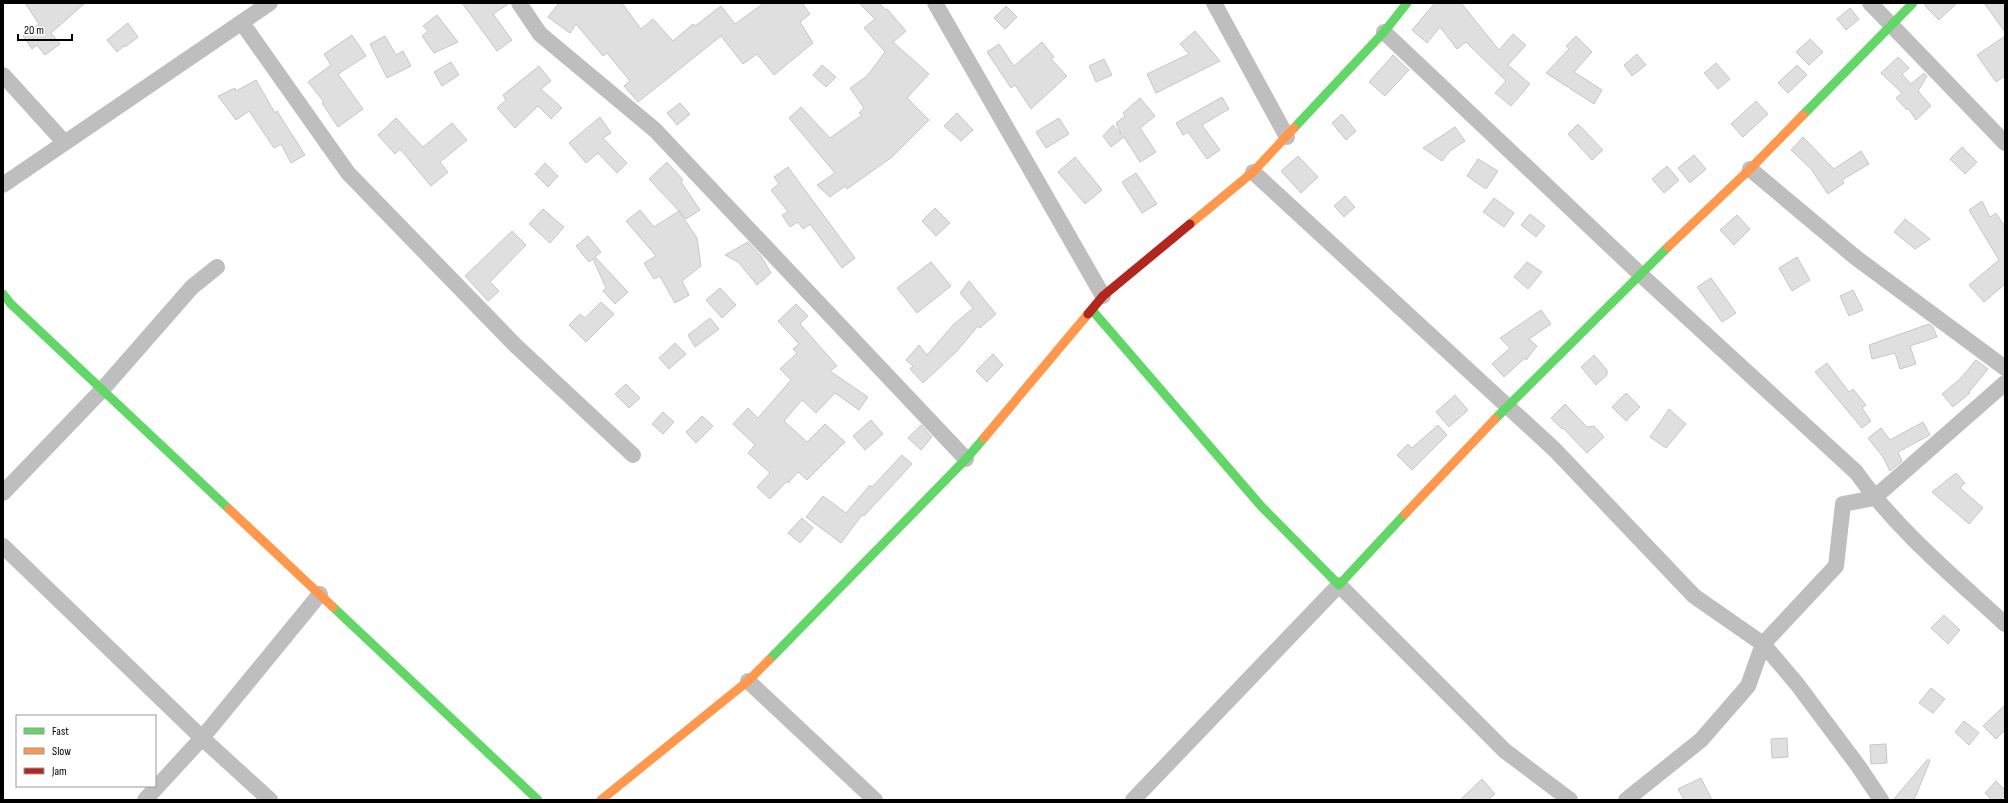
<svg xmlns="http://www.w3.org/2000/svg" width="2008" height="803" viewBox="0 0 2008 803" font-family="'Sofia Sans Condensed',sans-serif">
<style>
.building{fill:#dfdfdf;stroke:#c7c7c7}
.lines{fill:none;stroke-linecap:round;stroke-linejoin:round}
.street{stroke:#bebebe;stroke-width:16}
.fast{stroke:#63d668;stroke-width:9}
.slow{stroke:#ff974d;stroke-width:9}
.jam{stroke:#b3261e;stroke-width:9}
</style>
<rect width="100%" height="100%" fill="#fff"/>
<path class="building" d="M25,3H85L51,33L60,44L45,55L37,45L32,49L23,36L39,24Z
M462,3H510L493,14L512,40L497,51Z
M559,3H622L641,29L653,19L673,41L693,24L695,26L721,6L735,24L764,3H802L810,14L800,22L813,43L774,75L757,54L743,64L721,36L638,102L624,86L630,81L607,53L603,56L576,24L570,33L548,17Z
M859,3H879L886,10L887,9L906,31L893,42L929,74L907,98L929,120L892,157L847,189L845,186L830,197L817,185L835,173L789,118L801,107L830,138L862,115L859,113L864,108L850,88L867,76L885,52L864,28L875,19Z
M1435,3H1461L1499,50L1513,34L1526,45L1508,65L1530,84L1511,106L1495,93L1506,81L1466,42L1457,49L1440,27L1427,43L1412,30Z
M1925,3H1957L1939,20L1925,6Z
M1984,3H2005V32Z
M1006,6L1017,17L1005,29L994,18Z
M1850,8L1859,19L1846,30L1837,19Z
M437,15L458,42L434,53L422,36L428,31L423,26Z
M128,23L138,37L125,47L124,46L117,52L107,40Z
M1195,31L1220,61L1156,93L1147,74L1189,54L1180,44Z
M352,35L366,56L338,74L363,109L338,127L322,103L324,102L308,82L331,65L324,54Z
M385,36L396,55L403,51L411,66L387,78L370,44Z
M1576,36L1592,52L1574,72L1602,90L1594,104L1546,73L1569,49L1566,46Z
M2005,36V76L1996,82L1977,55Z
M1810,39L1823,52L1809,65L1796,52Z
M1042,42L1054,57L1051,59L1067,76L1031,109L1015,85L1011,88L987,52L999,44L1014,66Z
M1637,54L1646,65L1632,76L1624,65Z
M1393,55L1409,70L1385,96L1369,82Z
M1898,57L1909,68L1902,74L1911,84L1924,73L1927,76L1918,91L1931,106L1916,120L1908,108L1907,110L1896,98L1902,93L1881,73Z
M1104,59L1112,75L1096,82L1089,66Z
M451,62L459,75L442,86L434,72Z
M1716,63L1730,79L1718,89L1704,73Z
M822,65L836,77L826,87L813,75Z
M1797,65L1807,75L1788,93L1778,83Z
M539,66L551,81L541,89L562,108L551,119L538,106L515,128L497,108L506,100L503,95Z
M256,80L275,113L277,111L305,155L291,163L281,144L274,148L249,111L236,120L218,96L235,88L236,91Z
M1222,97L1229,109L1202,125L1220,150L1207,159L1188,132L1183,135L1176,123Z
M1140,98L1155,116L1140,128L1156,152L1140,162L1124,137L1111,147L1103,136L1113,125L1121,134L1116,123L1125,116L1123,113Z
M1756,101L1768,114L1743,137L1731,124Z
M680,103L690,114L677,125L667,113Z
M957,113L973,130L961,141L944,126Z
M1342,114L1356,131L1346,140L1332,123Z
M600,117L611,133L603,138L627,163L617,173L598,153L586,163L569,143Z
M396,118L423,147L452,123L467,140L440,162L448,172L431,186L400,149L395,154L378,135Z
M1059,118L1069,134L1046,148L1036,132Z
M1578,124L1603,150L1592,160L1568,134Z
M1455,127L1465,141L1450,151L1442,161L1423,148Z
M1803,137L1834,169L1861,151L1869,164L1842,180L1844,183L1828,194L1811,169L1791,150Z
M1962,147L1977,162L1965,174L1950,159Z
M1694,155L1706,169L1690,183L1678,168Z
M1298,156L1318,177L1301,193L1281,171Z
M1075,157L1102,190L1085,204L1058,172Z
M1478,159L1498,171L1486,189L1467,176Z
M667,162L683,180L681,182L700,210L686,219L679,211L697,238L701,266L682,281L689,295L675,303L660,276L654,279L644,263L656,256L626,221L640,210L654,227L679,211L649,179Z
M545,163L558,176L548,187L535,174Z
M1667,166L1679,180L1664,193L1652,179Z
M788,167L855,258L842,268L810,224L803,229L798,222L790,227L782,215L788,212L771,190L779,184L774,177Z
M1136,173L1157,204L1142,213L1122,182Z
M1345,196L1355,207L1344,217L1334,206Z
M1494,198L1514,213L1504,227L1483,212Z
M1982,201L1990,217L1996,213L2005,227V284L1984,302L1969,285L1999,260L1969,210Z
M935,208L950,223L936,236L922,221Z
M543,209L564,227L550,243L529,224Z
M1530,214L1545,226L1536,237L1521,225Z
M1737,215L1750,229L1734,245L1720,230Z
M1905,219L1930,239L1915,249L1894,232Z
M512,231L526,245L490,282L499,291L488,301L465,276Z
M588,236L601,252L595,257L628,292L615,304L603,291L606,288L593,259L589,262L576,246Z
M748,242L761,256L771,273L757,285L738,262L725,255Z
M1797,257L1810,280L1792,291L1779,268Z
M931,262L951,286L917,313L897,288Z
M1527,262L1542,272L1528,289L1514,277Z
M1711,278L1736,313L1722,322L1697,287Z
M969,281L996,314L980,328L978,326L957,351L923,383L910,369L913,366L906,360L919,345L927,355L953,325L973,308L960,293Z
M720,288L736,305L722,318L706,300Z
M1853,290L1863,310L1849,316L1840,296Z
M601,302L614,314L586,342L569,325L580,314L585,318Z
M796,304L808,316L800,324L837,366L830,371L868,397L859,410L835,393L816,413L802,400L784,421L807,442L825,424L845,442L807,480L798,472L788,483L787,481L770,499L757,487L770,473L748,453L755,445L733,424L748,408L758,418L791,380L780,369L797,353L793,349L799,344L778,321Z
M1541,310L1551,324L1529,339L1537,346L1526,360L1525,358L1504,377L1492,364L1510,348L1500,338Z
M710,318L719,329L695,347L688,335Z
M1929,324L1933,327L1937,337L1910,346L1916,364L1900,369L1895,353L1872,359L1869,345Z
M675,343L686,354L669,369L659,358Z
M993,354L1003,365L987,382L976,371Z
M1594,355L1607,370V375L1596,385L1581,367Z
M1976,360L1988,369L1969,392L1970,393L1953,407L1942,394L1960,379Z
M1827,363L1849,392L1853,389L1866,405L1862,408L1871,421L1862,428L1815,372Z
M626,384L640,398L629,408L615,394Z
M1626,393L1640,407L1626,421L1612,407Z
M1455,395L1468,410L1449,427L1436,412Z
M1565,404L1587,427L1594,426L1604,437L1587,453L1563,428L1562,429L1551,418Z
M1669,409L1686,424L1666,448L1650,437Z
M663,412L674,422L663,434L652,424Z
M702,416L713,426L696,443L686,432Z
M871,420L883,434L865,450L853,436Z
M1923,422L1930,435L1898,452L1902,461L1890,471L1883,457L1868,438L1881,428L1890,440Z
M921,425L932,437L921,450L908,438Z
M1438,425L1447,435L1412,470L1397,455L1408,444L1412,448Z
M902,455L912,464L864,516L862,515L841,543L806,517L823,496L846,513L870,485L872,487Z
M1956,473L1965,483L1960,488L1983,508L1969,524L1932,492Z
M802,518L813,528L800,543L788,533Z
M1944,615L1960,630L1948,644L1931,628Z
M1931,688L1945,699L1933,713L1919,703Z
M2005,705V730L1996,739L1983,726Z
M1964,721L1979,733L1969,745L1955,732Z
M1787,738L1788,757L1772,758L1771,739Z
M1886,744L1887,763L1871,764L1870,745Z
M1928,759L1930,761L1914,800H1893Z
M1701,778L1712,800H1684L1678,789Z
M1482,779L1495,794L1488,800H1460Z
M1996,781L2005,790V795L2000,800H1992L1985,793Z"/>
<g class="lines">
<path class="street" d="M519,3L540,34L655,130L966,459
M935,3L1103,296
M1214,3L1287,137
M1870,3L2005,143
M242,23L348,173L515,345L633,455
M1384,32L1640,274L1856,472C1897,530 1953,576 2005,624
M3,75L64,142
M1750,169L1855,257L2005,368
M1253,172L1555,450L1694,596L1763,644L1797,684L1859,767L1881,800
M3,185L270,3
M3,493L101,391L192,287L217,267
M3,546L202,738L270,800
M748,681L875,800
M145,800L202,738L320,594
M1133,800L1339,585L1505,751L1570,800
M1626,800L1701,740L1748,686L1763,644L1836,566L1843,504L1874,498L2005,383"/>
<path class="fast" d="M1803,115L1913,3
M1294,128L1384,32L1407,3
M3,294L11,304L229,509
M1092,310L1261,506L1339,585L1405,514
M1495,419L1668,247
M333,607L538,800
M769,660L966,459L984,438"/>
<path class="slow" d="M1190,224L1253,172L1294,128
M1668,247L1750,169L1803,115
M984,438L1088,314
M229,509L333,607
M1405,514L1495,419
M601,800L748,681L769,660"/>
<path class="jam" d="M1088,314L1103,296L1190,224"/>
</g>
<rect width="2008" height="803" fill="none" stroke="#000000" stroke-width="8"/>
<rect x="16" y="715" width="140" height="72" fill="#ffffff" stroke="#999999"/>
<rect x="24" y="728" width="20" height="6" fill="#63d668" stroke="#999999"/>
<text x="52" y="735" font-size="12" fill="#000000">Fast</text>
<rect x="24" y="748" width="20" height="6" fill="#ff974d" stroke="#999999"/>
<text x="52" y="755" font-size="12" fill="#000000">Slow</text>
<rect x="24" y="768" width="20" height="6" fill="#b3261e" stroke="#999999"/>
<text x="52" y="775" font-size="12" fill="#000000">Jam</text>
<path d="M18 34v6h54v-6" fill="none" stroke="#000000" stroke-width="2"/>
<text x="24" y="34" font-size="12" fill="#000000" stroke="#ffffff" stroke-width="3" paint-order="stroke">20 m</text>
</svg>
